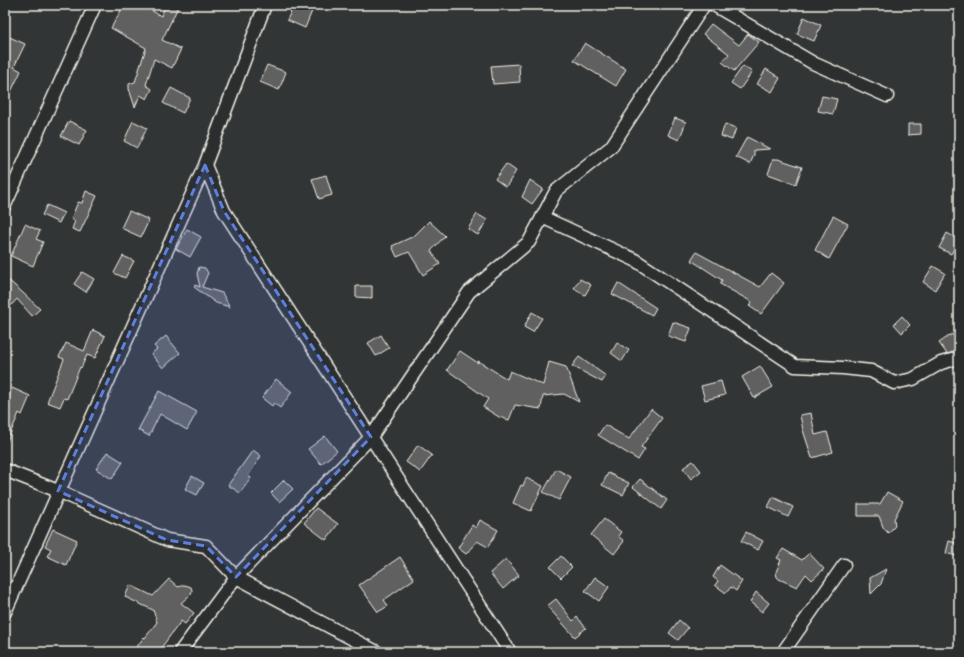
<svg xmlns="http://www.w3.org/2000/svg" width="964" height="657" viewBox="0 0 964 657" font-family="Mali,sans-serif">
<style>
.building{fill:#5f605f;stroke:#f4f1e8}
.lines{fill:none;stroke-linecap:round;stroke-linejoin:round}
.minor-casing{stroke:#f4f1e8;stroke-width:15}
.minor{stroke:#2a2d2e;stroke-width:12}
.marked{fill:#5e7fdd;fill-opacity:0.2;stroke:#5e7fdd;stroke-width:3;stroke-dasharray:8 5;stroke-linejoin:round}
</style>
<rect width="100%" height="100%" fill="#323535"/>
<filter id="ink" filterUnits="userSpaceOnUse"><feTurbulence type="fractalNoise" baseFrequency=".025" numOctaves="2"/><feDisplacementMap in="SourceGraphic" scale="8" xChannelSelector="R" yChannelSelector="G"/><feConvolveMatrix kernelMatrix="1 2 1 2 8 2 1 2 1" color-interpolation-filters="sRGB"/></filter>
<g filter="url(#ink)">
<path class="building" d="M124,5H142L161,16L166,5H179L162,40L181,49L172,68L154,59L146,85L152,89L147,99L140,95L135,107L129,89V84L135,82L146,48L111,28Z
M294,5H298L312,11L305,28L287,20Z
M804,17L821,25L814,41L797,34Z
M711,24L739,45L748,34L759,42L734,71L722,62L729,54L703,34Z
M5,35L25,44L14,67L21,71L5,104Z
M585,43L626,69L616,86L574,60Z
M519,64L520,82L493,84L491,66Z
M267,65L286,72L279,90L260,82Z
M743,66L752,72L740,89L731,83Z
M766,69L780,78L772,92L757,84Z
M171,88L190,98L183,113L163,103Z
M822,96L837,99L833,114L818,111Z
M675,118L686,122L679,140L668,135Z
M69,121L87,130L79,145L61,136Z
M133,121L147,128L137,148L124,141Z
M725,124L736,128L732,140L721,136Z
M908,124H921V134L908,135Z
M747,137L770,149L754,150V155L750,164L736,157Z
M773,159H778L802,167L796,184L768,174Z
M506,164L516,171L506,187L495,179Z
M326,175L332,195L319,199L312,179Z
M530,180L543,189L532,204L522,197Z
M86,191L97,196L80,232L72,229L75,221L71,219L78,202L82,203Z
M47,205L64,213L59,223L42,215Z
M129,211L149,220L141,237L121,228Z
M477,214L487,220L478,235L468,229Z
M833,216L848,224L829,259L815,250Z
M429,221L445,236L431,251L440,264L423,275L409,252L397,257L392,246L414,236Z
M25,224L40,231L36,239L43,242L33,266L11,256Z
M187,229L201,237L190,257L176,249Z
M947,233L959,240L951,254L939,248Z
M696,252L760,287L771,273L784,283L761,314L749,306L752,302L720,284L722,280L691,260Z
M123,256L134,261L125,278L114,273Z
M933,266L945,273L935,290L923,282Z
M199,267L205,268L208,273L202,287L222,293L230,307L216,303L194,287L195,285L200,287L197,274Z
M82,272L94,279L86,292L74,284Z
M5,277L23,293L40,309L32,316L17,299L5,312Z
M580,279L591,285L585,295L574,288Z
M618,283L656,308L652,315L612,294Z
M356,286H372V298L356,297Z
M532,312L542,318L533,332L524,327Z
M902,316L910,325L902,333L894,324Z
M673,322L691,328L686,342L668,336Z
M93,330L105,336L95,358L87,355L81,368L80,367L67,399L64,398L60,407L47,402L64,359L59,357L66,343L84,351Z
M952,334L959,344V348L954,352L947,354L939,343Z
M381,335L389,348L376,356L368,343Z
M166,336L180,353L163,368L151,354L157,349L154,346Z
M617,343L629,350L622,361L611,353Z
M460,351L478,363V361L507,379L510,371L543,385L549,362L566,367L579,402L564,394L543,396L541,409L515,405L509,420L499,417L483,407L488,399L447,370Z
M579,357L606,376L602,382L572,366Z
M760,366L773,387L754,398L742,377Z
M276,379L292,392L280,408L274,403L272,406L262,398Z
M721,381L725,395L705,400L701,386Z
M12,388L30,396L22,415L19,413L5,446V406Z
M159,391L197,412L187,430L160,414L149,436L138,430Z
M651,409L662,418L641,447L645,449L638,460L598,435L605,425L629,439Z
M811,413L815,435L827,432L833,452L812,458L803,430L800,415Z
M325,436L337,451L321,464L308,449Z
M418,445L432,455L420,472L406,462Z
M253,450L261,456L248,476L251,478L240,493L228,485Z
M107,452L123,462L112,479L96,469Z
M693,461L701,471L691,479L683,468Z
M556,469L571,477L559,500L543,492Z
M608,473L629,483L623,495L602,485Z
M192,476L204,483L197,495L185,489Z
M526,478L543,486L531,511L513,503L521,485L523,486Z
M640,479L667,500L661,509L633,487Z
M284,480L293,489L279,502L271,493Z
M887,492L903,501L894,519L895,526L888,533L883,527L879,516H858V504H880Z
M773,497L793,507L788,517L768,507Z
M316,508L338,524L326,540L304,523Z
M604,519L621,532L618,536L624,541L614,554L591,535Z
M480,520L498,530L488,547L477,541L466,554L458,548L472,525L476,528Z
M53,529L77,540L66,565L47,556L51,549L45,546Z
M746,532L763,541L758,550L741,541Z
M949,541L959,544V557L946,553Z
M783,549L802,560L809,553L824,569L812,580L806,574L797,587L779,579L777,577L776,572L781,560L777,558Z
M561,556L572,567L561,578L550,567Z
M400,557L414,579L384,600L388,606L378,612L359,585Z
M506,559L519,575L503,589L490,573Z
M720,565L742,581L736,591L731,587L726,593L715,585L718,581L713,577Z
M886,569L881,584L871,594L870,578Z
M595,577L609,587L599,601L585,591Z
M169,579L178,587L185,585L191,587L192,590L191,594L181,603L194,613L185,624L181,621L158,652H133L144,637L145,638L157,622L153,610L125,597L130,585L153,596Z
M756,592L769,603L762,612L750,602Z
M556,599L573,621L577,617L586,628L575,637L547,606Z
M679,620L688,628L678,640L669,633Z"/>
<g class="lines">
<defs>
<path id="minor" d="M265,5L205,165L224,211L510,652
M714,5L813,63L887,96
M5,205L95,5
M542,217L635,260L795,366L843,368L871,371L894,383L913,379L941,363L959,358
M5,470L58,491L167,540L206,546L236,577L377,652
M5,612L205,165
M180,652L236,577L371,437L469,292L529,242L556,191L611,147L704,5
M783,652L844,565"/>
</defs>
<use href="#minor" class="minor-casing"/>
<use href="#minor" class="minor"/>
</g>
</g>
<path class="marked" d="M205,165L224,211L371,437L236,577L206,546L167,540L58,491Z"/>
<rect width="964" height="657" fill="none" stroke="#2a2d2e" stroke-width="20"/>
<rect x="10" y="10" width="944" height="637" fill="none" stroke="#f4f1e8" stroke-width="1.5" filter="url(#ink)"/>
</svg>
